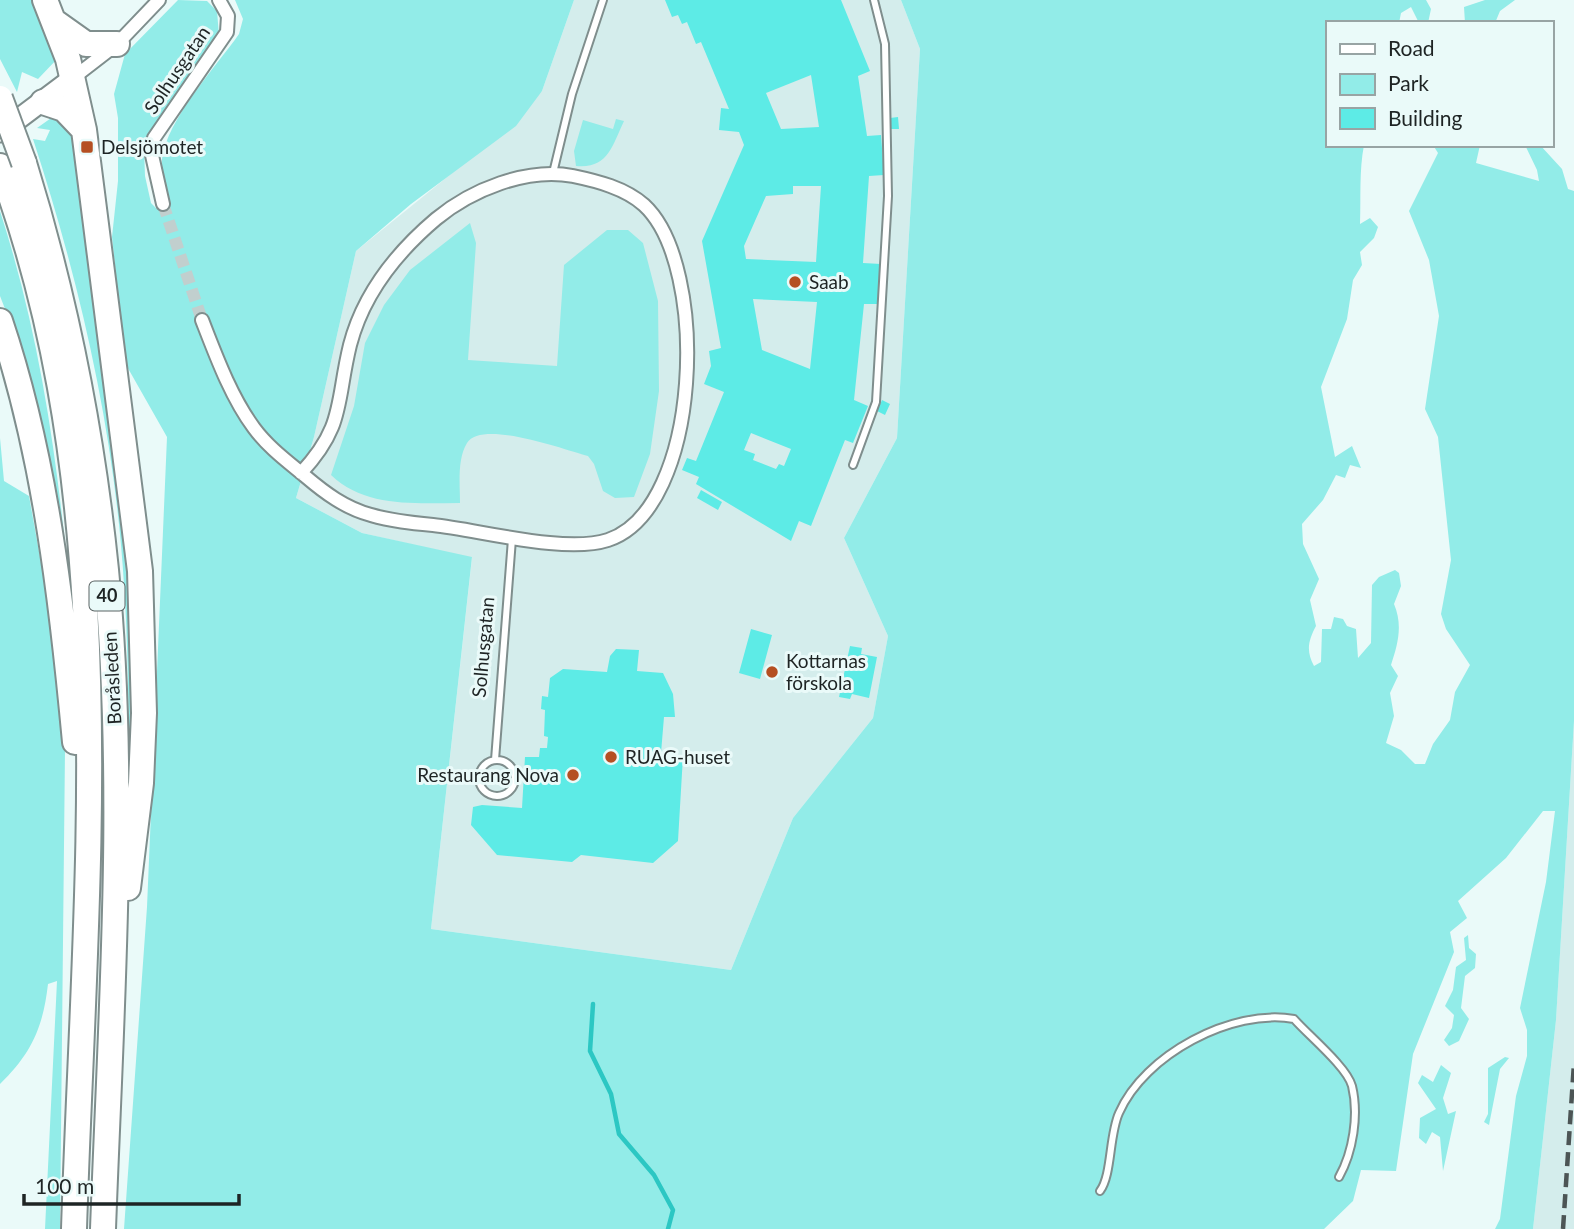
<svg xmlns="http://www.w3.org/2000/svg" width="1574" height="1229" viewBox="0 0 1574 1229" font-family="Lato,sans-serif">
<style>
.built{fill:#d4edec}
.green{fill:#92ece8}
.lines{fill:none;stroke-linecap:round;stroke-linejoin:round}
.stream{stroke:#2cc7c3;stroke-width:4.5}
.building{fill:#5debe6;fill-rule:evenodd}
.street-tunnel{stroke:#c1cfce;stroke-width:12;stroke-dasharray:12 6;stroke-linecap:butt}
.lane-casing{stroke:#7f8e8d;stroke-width:10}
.street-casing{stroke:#7f8e8d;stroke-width:16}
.secondary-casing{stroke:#7f8e8d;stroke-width:23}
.highway-casing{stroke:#7f8e8d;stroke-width:28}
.lane{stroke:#fff;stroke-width:6}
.street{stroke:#fff;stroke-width:12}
.secondary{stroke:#fff;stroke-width:19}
.highway{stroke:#fff;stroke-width:24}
.rail{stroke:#4c5555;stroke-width:4.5;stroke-dasharray:14 7;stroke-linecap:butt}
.highway-bridge-casing{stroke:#7f8e8d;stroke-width:28;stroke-linecap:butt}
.highway-bridge{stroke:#fff;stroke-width:24}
.poi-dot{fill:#b54f22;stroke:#eafaf9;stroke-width:2.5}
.labels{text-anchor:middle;stroke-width:6;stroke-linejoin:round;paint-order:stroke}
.shield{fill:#eafaf9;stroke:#5b6464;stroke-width:2}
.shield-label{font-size:18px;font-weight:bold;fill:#1e2424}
.street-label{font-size:19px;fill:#1e2424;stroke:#eafaf9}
.poi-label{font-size:19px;fill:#1e2424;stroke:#eafaf9;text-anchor:start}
</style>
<rect width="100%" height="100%" fill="#eafaf9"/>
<path class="built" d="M574,0H901L920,49L897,438L844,538L888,636L873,718L793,818L731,970L431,929L472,558L362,533L296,498L314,437L356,251L462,165L542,91Z
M1574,721V1229H1533L1556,1020Z"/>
<path class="green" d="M0,0H36L58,58L38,79L22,72L17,92L0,59Z
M178,0L207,1L217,11L219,35L152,128L144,148L145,176L151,203L157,209L167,208C171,191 160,175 162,159C167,119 216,67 239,34L243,19L235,0H574L542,91L516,126L411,204L356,251L314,437L296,498L362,533L472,557L431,929L731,970L793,818L873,718L888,636L844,538L897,438L920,49L901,0H1426L1431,9L1428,23H1419L1411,7L1401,13L1399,23H1327V145H1364C1359,171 1361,197 1360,224L1370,218L1378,227L1374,238L1360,252L1362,265L1353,280L1347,319L1321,387L1335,457L1352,446L1361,468L1350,465L1345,478L1336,475L1323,500L1302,524L1303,544L1319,579L1310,600L1316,626C1308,641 1306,651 1314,666L1321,662L1322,629H1331L1334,617L1343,619L1347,626L1356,629L1358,658L1371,643L1372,585L1379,577L1395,570L1399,573L1401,586L1394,604C1403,625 1398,644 1391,665L1398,676L1390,693L1394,716L1386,743L1401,750L1415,764H1425L1433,744L1450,720L1455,692L1470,665L1446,629L1441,614L1451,560L1438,437L1425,409L1439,316L1429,260L1409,211L1438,153L1433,145H1480L1476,163L1539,181L1537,170L1525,145H1540L1562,169L1568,189L1574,191V721L1556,1020L1533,1229H1495L1500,1219L1516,1096L1527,1056V1030L1520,1008L1546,882L1555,811H1543L1506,858L1458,901L1467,918L1450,932L1454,952L1413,1054L1396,1171L1361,1170L1353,1201L1324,1229H124L147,907L167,437L125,363L112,237L118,181V118L114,94L125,54Z
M1485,0H1515L1500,11L1495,23H1465L1464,7Z
M54,116L75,137L130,591L132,749H129C128,695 128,640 124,585C115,434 80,283 33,139L45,141L50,130L37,128Z
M616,119L624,121C612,146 608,169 576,166L574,151L583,120L613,129Z
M0,211C43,344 61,483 72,621L7,314L0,296Z
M470,223L476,243L468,360L557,366L564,265L607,230H628L643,243L658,301L659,391L650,454L634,497L615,498L603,491L594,464L588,456C565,450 482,419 467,443C457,459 460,485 460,503C416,503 365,508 331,475L354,406L365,343L384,305L410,270Z
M0,438L4,481L29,496L56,646L65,750L60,1229H45L57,981L48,984C43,1027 32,1053 0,1084Z
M1468,935L1469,948L1476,954L1475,968L1465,976L1461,1008L1469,1019L1459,1041L1449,1046L1444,1040L1452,1028L1454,1015L1445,1006L1453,990L1456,967L1466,960L1464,938Z
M1505,1057L1509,1058L1500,1069L1489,1125L1484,1122L1488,1114V1068Z
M1441,1065L1451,1073L1443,1098L1448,1114L1456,1111L1443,1171L1440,1137L1432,1132L1426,1144L1419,1138L1420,1118L1436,1109L1418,1083L1422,1075L1433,1082Z"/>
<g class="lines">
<path class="stream" d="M593,1004L590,1051L611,1094L619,1134L654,1175L673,1210L668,1229"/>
</g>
<path class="building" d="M665,0H841L870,71L858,76L867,136L881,135L884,175L869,176L863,263L881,264L880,304H864L854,400L868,406L853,443L845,440L811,526L799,521L791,541L696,484L699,477L682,470L687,458L696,461L724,392L704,384L711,366L709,351L721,348L702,241L744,145L739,132L719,130L721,108L729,109L701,42L696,44L687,22L682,24L678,15L672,17ZM811,75L819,127L781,129L766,93ZM793,186H821L816,262L746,259L744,246L766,196L793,194ZM753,299L817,302L810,369L762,350ZM751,433L791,449L784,466L779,464L776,469L753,460L755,454L744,450Z
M898,117L899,129H891L890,118Z
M882,400L890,404L885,415L877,411Z
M701,490L722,502L718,510L697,498Z
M751,629L772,635L760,679L739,673Z
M850,646L862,648L861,654L877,657L869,698L852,694L850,699L839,697Z
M616,649L639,650L637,671L663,673L673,694L675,717H664L661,753L683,756L678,841L653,863L581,855L572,862L497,855L471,825L473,807L482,805L522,808L525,757H539L540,748H547L548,737L544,736L545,710L541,709L542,696L548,697L550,678L563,669L607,672L610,656Z"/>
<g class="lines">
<path class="street-tunnel" d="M163,204L202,320"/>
<defs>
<path id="lane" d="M553,173L572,94L603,0
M853,465L876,402L888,196L885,44L874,0
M479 778a18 18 0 1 1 36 0a18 18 0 1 1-36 0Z
M495,760L512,539
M1100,1191C1112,1175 1109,1135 1119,1113C1144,1055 1232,1008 1294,1019C1308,1035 1347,1067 1352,1086C1359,1115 1353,1152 1339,1177"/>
<path id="street" d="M73,78L117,44L159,0
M163,204L151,151L154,138L227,32L228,16L219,0
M202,320C216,356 231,397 254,428C268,447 287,461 305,476C325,493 345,508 371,515C391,521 412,523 433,525C480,530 565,554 608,540C702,509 710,266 644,205C625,188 597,181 573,176C527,167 471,190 436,219C397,252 363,295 350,345C336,402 345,426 301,473"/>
<path id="secondary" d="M1,132L73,78"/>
<path id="highway" d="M45,0L68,59L84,130L140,571L144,713L141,783L128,888
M55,22L86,44H117
M43,102L64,109L84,130
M24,163C65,296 92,431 106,570C127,788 111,1010 103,1229
M0,166C126,503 85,878 74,1229
M0,321C45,455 62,602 75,742"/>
</defs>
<use href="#lane" class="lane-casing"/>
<use href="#street" class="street-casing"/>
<use href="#secondary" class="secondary-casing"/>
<use href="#highway" class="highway-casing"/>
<use href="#lane" class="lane"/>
<use href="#street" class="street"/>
<use href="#secondary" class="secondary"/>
<use href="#highway" class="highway"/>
<path class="rail" d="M1563,1229L1574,1063"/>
<defs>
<path id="highway-bridge" d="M0,98L24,163"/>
</defs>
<use href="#highway-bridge" class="highway-bridge-casing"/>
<use href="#highway-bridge" class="highway-bridge"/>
</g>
<g class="poi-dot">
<rect x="80" y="140" width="14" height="14" rx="3.5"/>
<circle cx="795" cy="282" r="7"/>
<circle cx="772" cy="672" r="7"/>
<circle cx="611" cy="757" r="7"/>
<circle cx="573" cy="775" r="7"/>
</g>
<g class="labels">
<rect class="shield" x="89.5" y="581.5" width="35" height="29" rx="5"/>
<g class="shield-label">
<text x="107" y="602">40</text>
</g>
<g class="street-label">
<text transform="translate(177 70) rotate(-56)" y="7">Solhusgatan</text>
<text transform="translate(483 647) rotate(-85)" y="7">Solhusgatan</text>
<text transform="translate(112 678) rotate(-93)" y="7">Boråsleden</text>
</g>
<g class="poi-label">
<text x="101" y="154">Delsjömotet</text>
<text x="809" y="289">Saab</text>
<text x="786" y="668">Kottarnas<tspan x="786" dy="22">förskola</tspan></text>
<text x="625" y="764">RUAG-huset</text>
<text x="559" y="782" text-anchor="end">Restaurang Nova</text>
</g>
</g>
<rect x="1326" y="21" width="228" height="126" fill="#eafaf9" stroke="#98a4a4" stroke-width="2"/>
<rect x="1340" y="44" width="35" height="10" fill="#ffffff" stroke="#98a4a4" stroke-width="2"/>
<text x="1388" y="56" font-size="21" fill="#1e2424">Road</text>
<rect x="1340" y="74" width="35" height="21" fill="#92ece8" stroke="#98a4a4" stroke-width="2"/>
<text x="1388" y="91" font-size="21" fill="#1e2424">Park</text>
<rect x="1340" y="108" width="35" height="21" fill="#5debe6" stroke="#98a4a4" stroke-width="2"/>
<text x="1388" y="126" font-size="21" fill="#1e2424">Building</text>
<path d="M24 1194v10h215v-10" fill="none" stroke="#1e2424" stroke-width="3.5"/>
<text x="35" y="1194" font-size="21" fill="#1e2424" stroke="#eafaf9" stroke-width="5" paint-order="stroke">100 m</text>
</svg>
